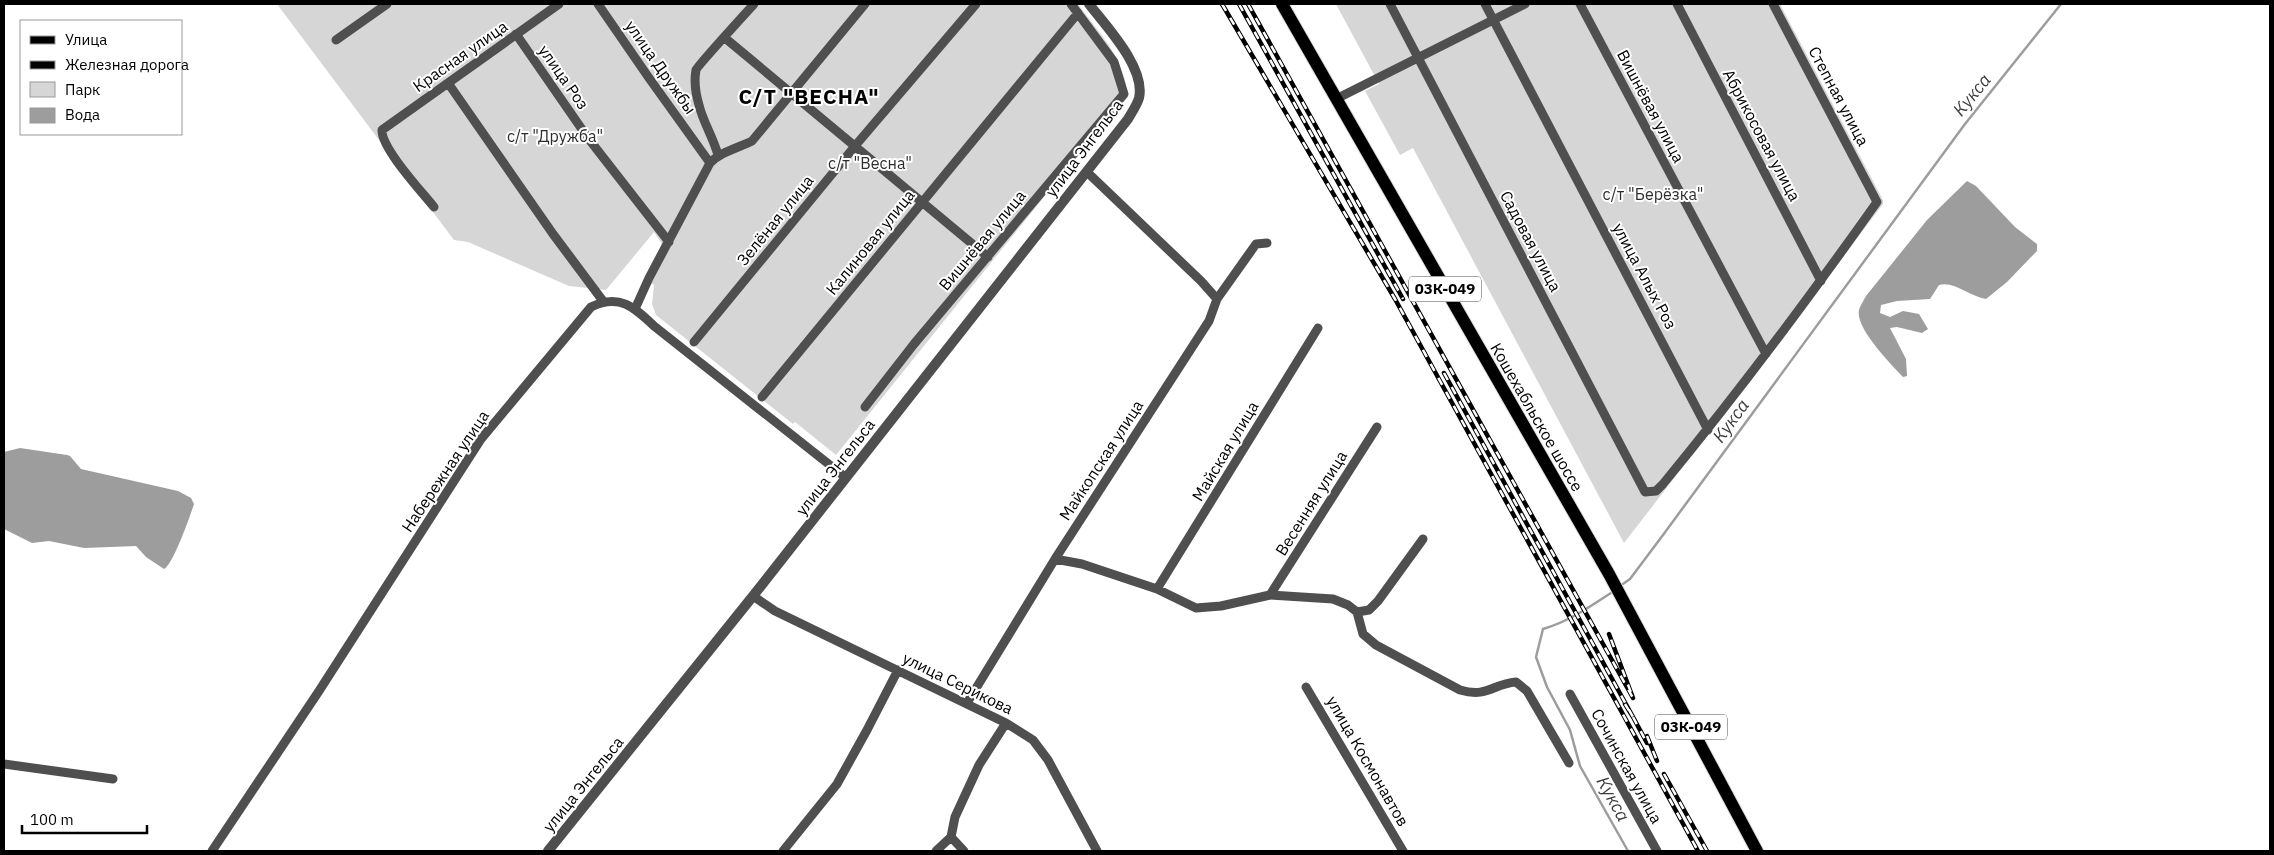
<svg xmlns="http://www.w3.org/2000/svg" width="2274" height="855" viewBox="0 0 2274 855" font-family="'IBM Plex Sans',sans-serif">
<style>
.green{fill:#d6d6d6}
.water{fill:#9d9d9d}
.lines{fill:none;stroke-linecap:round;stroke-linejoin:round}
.stream{stroke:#9d9d9d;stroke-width:2.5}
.primary-casing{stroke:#dbdbdb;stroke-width:14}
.minor{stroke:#4f4f4f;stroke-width:9}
.tertiary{stroke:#4f4f4f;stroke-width:10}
.primary{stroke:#000;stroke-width:12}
.rail-casing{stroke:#000;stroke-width:4.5}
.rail{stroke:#fff;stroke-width:2.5;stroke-dasharray:8;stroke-linecap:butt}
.labels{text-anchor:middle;stroke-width:4;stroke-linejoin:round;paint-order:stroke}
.shield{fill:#fff;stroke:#4c4c4c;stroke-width:1}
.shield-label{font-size:15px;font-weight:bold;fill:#000}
.street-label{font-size:16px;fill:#000;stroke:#fff}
.park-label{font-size:16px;fill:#2d2d2d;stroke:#fff}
.water-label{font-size:18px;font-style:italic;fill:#3e3e3e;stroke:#fff}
.district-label{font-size:21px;font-weight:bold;letter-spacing:1px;fill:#000;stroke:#fff}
</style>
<rect width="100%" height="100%" fill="#fff"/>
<path class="green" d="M277,4H1078C1097,31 1126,59 1127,94L836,455L795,422L793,424L656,315L652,304L654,285L645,279L662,244L654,232L606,290L569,286L468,242L454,240Z
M1336,4H1780L1883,200V204L1754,375L1624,543L1413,148L1400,155L1365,91L1379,84Z"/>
<path class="water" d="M1967,181L1976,186L2015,227L2037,244V251L2007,282L1986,299C1970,297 1955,281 1939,285L1930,299L1897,301L1881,305L1880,313L1890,317L1903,311L1919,314L1928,329L1922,333L1897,327L1890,328L1906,359L1907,376L1903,377C1891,364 1855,328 1859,310C1860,306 1864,300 1866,296L1927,220Z
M20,448L67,455L70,456L81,469L178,491L191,498L194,504C190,516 173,565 164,569L146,557L136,546L84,548L49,541L32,543L4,529V452Z"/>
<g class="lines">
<path class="stream" d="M1620,586L1630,579L1663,535L1965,124L2061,4
M1614,591C1591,606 1570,621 1543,629L1536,657L1547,687L1570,730L1580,766L1628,851"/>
<defs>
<path id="primary" d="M1282,4L1609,574L1757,851"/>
</defs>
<use href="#primary" class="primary-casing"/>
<path class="minor" d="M598,4L649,78L710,163
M1390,4L1645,492L1656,491L1663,484C1738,393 1809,298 1877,202L1773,4
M1485,4L1708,430
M1580,4L1766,354
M1677,4L1821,281
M516,34L588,138L669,242
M725,38L988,257
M336,40L387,4
M448,83L553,234L603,301
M1336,99L1525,4
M718,155C713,137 703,122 699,105C696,95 694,81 696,70C698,65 746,13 754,4
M1087,172L1201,281L1217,299
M434,207C422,192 381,148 382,130L559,4
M635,309L649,278L710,163C720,152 738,148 752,141L865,4
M694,342L855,146L976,4
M762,397L1078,13
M865,407L914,344L1124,94L1114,62L1071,4
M1055,559L1082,564L1157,589L1196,608L1221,606L1270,595L1333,599L1348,605L1357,612L1363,634L1376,645L1460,690C1488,698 1492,684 1516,682L1527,691L1569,763
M1157,589L1318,328
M1270,595L1377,427
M753,596L775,611L1006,723L1033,740L1048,760L1097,851
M1357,612L1369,610L1378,601L1423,539
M1306,687L1403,851
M1570,694L1657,851
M967,703L1055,559L1209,321L1217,299L1256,244L1267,243
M4,764L113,779
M951,837L964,851
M212,851L319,691L481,439L591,307C619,293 634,307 654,326L845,477
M783,851L837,784L867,730L898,670
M936,851L951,837L955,817L979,765L1006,723"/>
<path class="tertiary" d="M548,851L753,596L1128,119C1132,112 1137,105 1139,98C1146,68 1106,26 1089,4"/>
<use href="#primary" class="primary"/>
<defs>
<path id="rail" d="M1222,4L1395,299L1698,851
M1239,4L1403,299
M1248,4L1633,698L1609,634
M1444,373L1633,717L1625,704
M1633,717L1647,743
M1647,736L1657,761
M1664,774L1707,851"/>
</defs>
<use href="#rail" class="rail-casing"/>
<use href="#rail" class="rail"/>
</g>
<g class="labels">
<g class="shield">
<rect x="1409" y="276.5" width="72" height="25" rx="4"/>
<rect x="1655" y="714.5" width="72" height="25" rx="4"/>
</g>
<g class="shield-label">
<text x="1445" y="294">03К-049</text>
<text x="1691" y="732">03К-049</text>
</g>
<g class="street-label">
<text transform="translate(460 56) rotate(-35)" y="6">Красная улица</text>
<text transform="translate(661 67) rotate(55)" y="6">улица Дружбы</text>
<text transform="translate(564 77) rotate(55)" y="6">улица Роз</text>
<text transform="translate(1839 96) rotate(62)" y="6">Степная улица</text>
<text transform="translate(1651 106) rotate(62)" y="6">Вишнёвая улица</text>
<text transform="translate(1762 135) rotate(62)" y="6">Абрикосовая улица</text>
<text transform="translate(1084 148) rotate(-53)" y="6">улица Энгельса</text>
<text transform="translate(775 220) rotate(-51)" y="6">Зелёная улица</text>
<text transform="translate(982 240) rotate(-50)" y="6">Вишнёвая улица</text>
<text transform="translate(1531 241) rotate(62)" y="6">Садовая улица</text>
<text transform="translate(870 242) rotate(-51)" y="6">Калиновая улица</text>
<text transform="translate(1645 276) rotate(62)" y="6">улица Алых Роз</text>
<text transform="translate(1537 417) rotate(60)" y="6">Кошехабльское шоссе</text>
<text transform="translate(1225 451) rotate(-59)" y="6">Майская улица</text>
<text transform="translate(1101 460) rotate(-57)" y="6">Майкопская улица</text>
<text transform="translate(835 467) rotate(-52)" y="6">улица Энгельса</text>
<text transform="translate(445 471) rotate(-56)" y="6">Набережная улица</text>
<text transform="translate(1311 503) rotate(-58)" y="6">Весенняя улица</text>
<text transform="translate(958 683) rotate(26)" y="6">улица Серикова</text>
<text transform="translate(1368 761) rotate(60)" y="6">улица Космонавтов</text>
<text transform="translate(1627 766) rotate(61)" y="6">Сочинская улица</text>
<text transform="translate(583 784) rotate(-51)" y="6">улица Энгельса</text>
</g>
<g class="park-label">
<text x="555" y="142">с/т "Дружба"</text>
<text x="870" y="169">с/т "Весна"</text>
<text x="1653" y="200">с/т "Берёзка"</text>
</g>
<g class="water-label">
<text transform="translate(1972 95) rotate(-51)" y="6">Кукса</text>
<text transform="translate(1731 421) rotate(-54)" y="6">Кукса</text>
<text transform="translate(1613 799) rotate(61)" y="6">Кукса</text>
</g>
<g class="district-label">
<text x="809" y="104">С/Т "ВЕСНА"</text>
</g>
</g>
<rect width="2274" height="855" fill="none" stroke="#000000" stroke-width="10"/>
<rect x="20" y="20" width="162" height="115" fill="#ffffff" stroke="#999999"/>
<rect x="30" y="36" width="25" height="8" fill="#000000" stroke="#999999"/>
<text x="65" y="45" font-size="15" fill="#000000">Улица</text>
<rect x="30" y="61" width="25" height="8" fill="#000000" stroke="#999999"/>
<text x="65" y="70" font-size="15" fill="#000000">Железная дорога</text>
<rect x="30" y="82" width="25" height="15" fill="#d6d6d6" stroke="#999999"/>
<text x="65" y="95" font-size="15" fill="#000000">Парк</text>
<rect x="30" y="108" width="25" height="15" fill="#9d9d9d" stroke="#999999"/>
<text x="65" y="120" font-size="15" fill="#000000">Вода</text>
<path d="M22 825v8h125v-8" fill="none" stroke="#000000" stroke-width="2.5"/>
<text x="30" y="825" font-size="15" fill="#000000" stroke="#ffffff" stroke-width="4" paint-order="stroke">100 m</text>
</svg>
